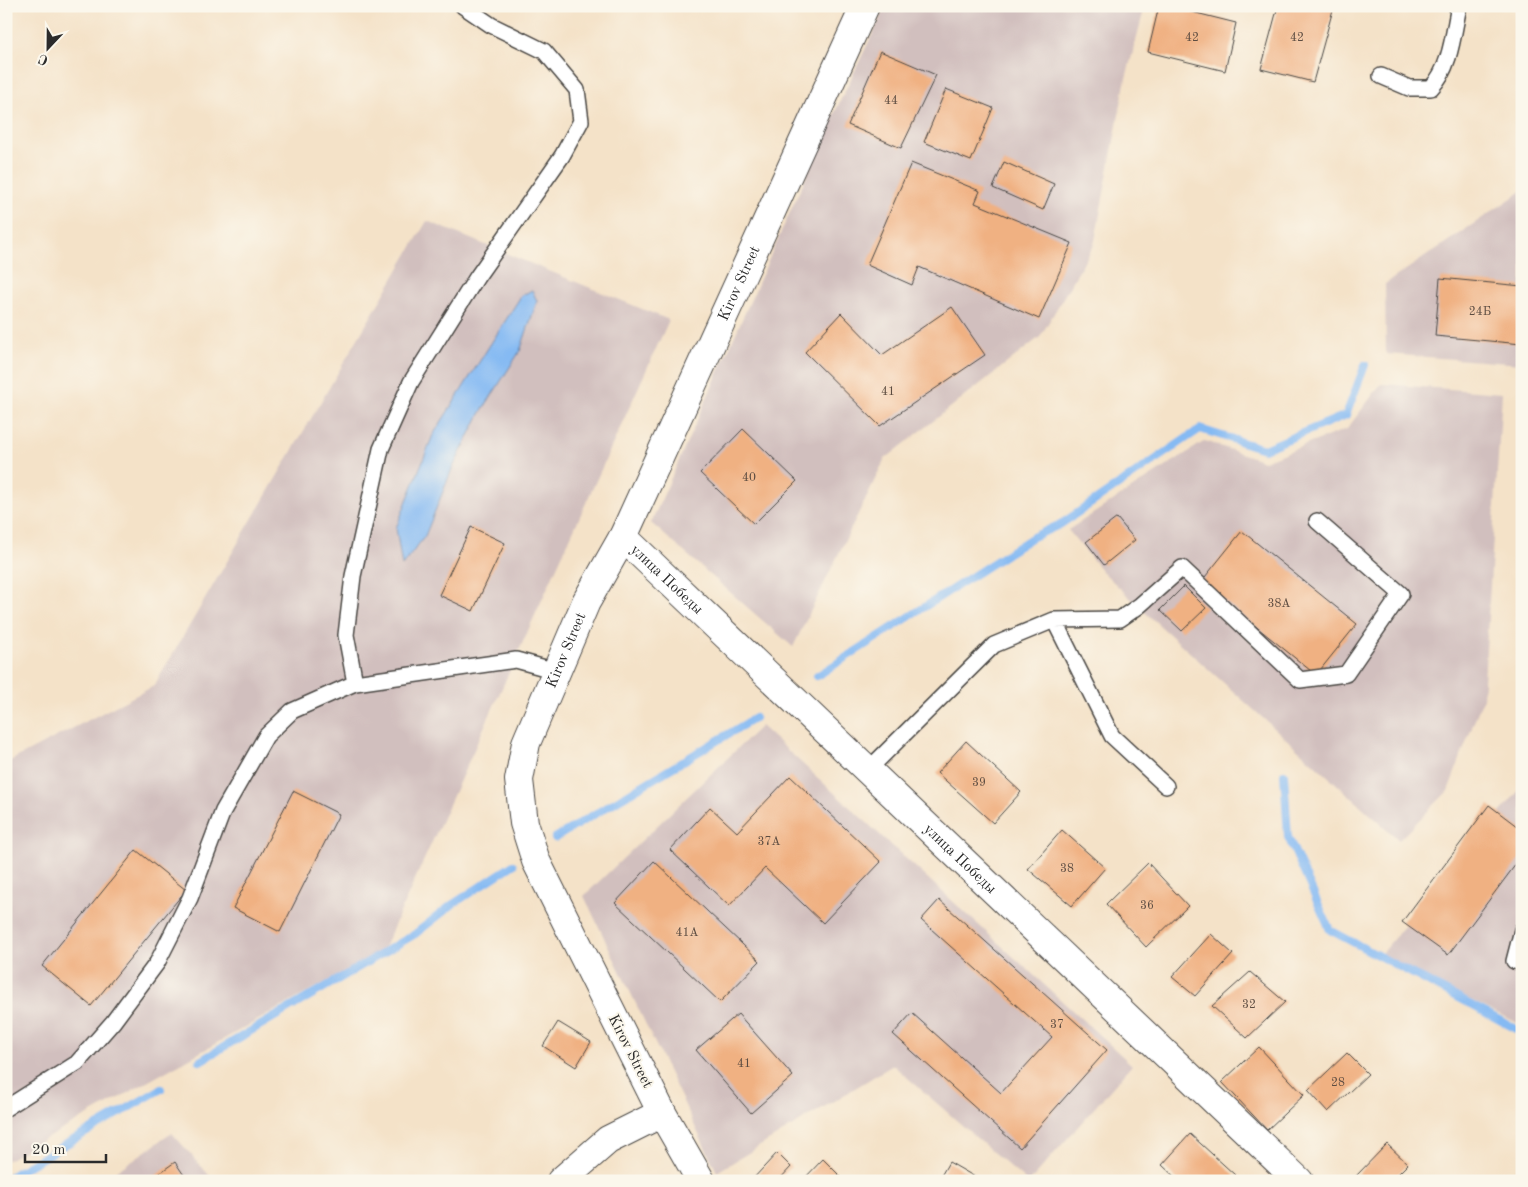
<svg xmlns="http://www.w3.org/2000/svg" width="1528" height="1187" viewBox="0 0 1528 1187" font-family="'Old Standard TT',serif">
<style>
.industrial{fill:#d1bfbe}
.water{fill:#85baf3;stroke:#58728f}
.lines{fill:none;stroke-linecap:round;stroke-linejoin:round}
.stream{stroke:#85baf3;stroke-width:8}
.building{fill:#f0b182}
.service-casing{stroke:#494643;stroke-width:18}
.minor-casing{stroke:#494643;stroke-width:30}
.service{stroke:#fff;stroke-width:15}
.minor{stroke:#fff;stroke-width:28}
.labels{text-anchor:middle;stroke-width:4;stroke-linejoin:round;paint-order:stroke}
.number-label{font-size:12px;fill:#5c4c41}
.street-label{font-size:15px;fill:#2b2b2b;stroke:#fbf7ec}
</style>
<rect width="100%" height="100%" fill="#fbf7ec"/>
<filter id="ink" filterUnits="userSpaceOnUse"><feTurbulence type="fractalNoise" baseFrequency=".02" numOctaves="2"/><feDisplacementMap in="SourceGraphic" scale="10" xChannelSelector="R" yChannelSelector="G"/><feConvolveMatrix kernelMatrix="1 2 1 2 8 2 1 2 1" color-interpolation-filters="sRGB"/></filter>
<filter id="wash" filterUnits="userSpaceOnUse"><feTurbulence type="fractalNoise" baseFrequency=".0096" numOctaves="4" result="noise"/><feDisplacementMap in="SourceGraphic" scale="20" xChannelSelector="R" yChannelSelector="G"/><feGaussianBlur stdDeviation="1.12" result="paint"/><feColorMatrix in="noise" values="0 0 0 0 0 0 0 0 0 0 0 0 0 0 0 0 0 1.4 0 .05"/><feComposite in="paint" operator="in"/></filter>
<g filter="url(#wash)">
<rect width="100%" height="100%" fill="#f4e2c8"/>
<path class="industrial" d="M886,6H1145L1126,78L1094,245L1040,337L885,459L793,647L651,523L833,116Z
M1522,191V364L1386,354L1385,284Z
M427,221L669,320L383,950L6,1161V763L154,686Z
M1381,384L1502,393L1483,698L1448,791L1399,840L1148,615L1102,571L1068,530L1205,441L1264,461L1347,429Z
M761,726L1132,1065L1030,1181H1026L893,1065L717,1172L584,896Z
M1522,787V1025L1379,956Z
M172,1133L214,1181H102Z"/>
<path class="water" d="M532,290L537,301L520,351L480,414L452,469L425,536L402,566L396,528L433,435L521,296Z"/>
<g class="lines">
<path class="stream" d="M817,676L1033,537L1061,524L1200,429L1264,449L1346,415L1365,365
M1284,774L1288,837L1330,930L1522,1032
M555,838L755,718
M200,1061L415,934L453,904L513,865
M6,1179L161,1089"/>
</g>
<g id="blocks">
<path class="building" d="M1159,6H1168L1236,23L1225,71L1148,52Z
M1278,6H1334L1313,82L1261,69Z
M880,51L936,75L901,148L848,125Z
M946,89L993,108L971,161L924,142Z
M1004,162L1054,184L1043,210L993,188Z
M911,163L980,191L975,203L1072,243L1039,319L919,267L912,285L867,265Z
M1440,278L1522,286V344L1435,336Z
M952,307L985,355L880,426L805,352L841,313L882,355Z
M743,429L797,481L754,524L700,473Z
M1117,518L1135,540L1104,565L1086,542Z
M471,527L505,543L473,611L439,595Z
M1242,531L1357,624L1316,675L1201,582Z
M1184,586L1206,608L1182,631L1160,610Z
M966,741L1021,792L993,823L937,773Z
M790,776L881,862L823,923L765,868L729,906L670,850L710,807L737,832Z
M293,791L339,814L280,932L233,908Z
M1489,805L1522,830V856L1448,955L1402,922Z
M1062,830L1105,868L1072,906L1028,869Z
M136,850L186,890L91,1006L42,966Z
M654,861L760,961L720,1002L615,903Z
M1148,863L1188,906L1146,947L1106,904Z
M939,900L1107,1050L1020,1148L893,1034L912,1013L1001,1093L1052,1037L921,920Z
M1211,934L1233,954L1195,996L1172,977Z
M1250,972L1285,1002L1247,1038L1212,1006Z
M738,1014L793,1076L751,1113L696,1050Z
M558,1022L591,1042L576,1067L543,1046Z
M1259,1047L1304,1095L1267,1130L1222,1082Z
M1347,1053L1368,1074L1328,1112L1308,1090Z
M1190,1134L1235,1175L1229,1181H1179L1162,1165Z
M1387,1144L1408,1164L1391,1181H1361L1356,1176Z
M777,1153L791,1167L778,1181H751Z
M823,1159L845,1181H802Z
M175,1162L188,1181H148Z
M949,1162L982,1181H938Z"/>
</g>
</g>
<g filter="url(#ink)">
<use href="#blocks" fill-opacity="0" stroke="#494643" stroke-width="1"/>
<g class="lines">
<defs>
<path id="service" d="M1381,76L1409,88H1431C1451,67 1453,34 1459,6
M1054,620L1112,736L1166,786
M355,683L516,660L556,671
M868,770L994,645L1054,620L1120,619L1139,606L1182,568L1300,680L1346,674L1401,594L1317,521
M1522,930L1514,961L1522,962
M6,1108L77,1063L113,1022L157,963L190,898L223,811L266,736L292,711L355,683L346,635L353,576L381,449L411,382L477,277L562,156L581,121L577,90L544,51L491,25L463,6"/>
<g id="minor">
<path id="s1" d="M623,537L1299,1181"/>
<path d="M561,1181L608,1140L662,1113"/>
<path id="s2" d="M701,1181L662,1113L536,861L524,823L519,780L526,743L586,602L623,537L865,6"/>
</g>
</defs>
<use href="#service" class="service-casing"/>
<use href="#minor" class="minor-casing"/>
<use href="#service" class="service"/>
<use href="#minor" class="minor"/>
</g>
</g>
<g class="labels">
<g class="number-label">
<text x="1192" y="41">42</text>
<text x="1297" y="41">42</text>
<text x="891" y="104">44</text>
<text x="1480" y="315">24Б</text>
<text x="888" y="395">41</text>
<text x="749" y="481">40</text>
<text x="1279" y="607">38А</text>
<text x="979" y="786">39</text>
<text x="769" y="845">37А</text>
<text x="1067" y="872">38</text>
<text x="1147" y="909">36</text>
<text x="687" y="936">41А</text>
<text x="1249" y="1008">32</text>
<text x="1057" y="1028">37</text>
<text x="744" y="1067">41</text>
<text x="1338" y="1086">28</text>
</g>
<g class="street-label">
<text dy="5" stroke="none"><textPath href="#s2" startOffset="988">Kirov Street</textPath></text>
<text dy="5" stroke="none"><textPath href="#s1" startOffset="61">улица Победы</textPath></text>
<text dy="5" stroke="none"><textPath href="#s2" startOffset="582">Kirov Street</textPath></text>
<text dy="5" stroke="none"><textPath href="#s1" startOffset="466">улица Победы</textPath></text>
<text transform="translate(631 1051) rotate(63)" y="5">Kirov Street</text>
</g>
</g>
<rect width="1528" height="1187" fill="none" stroke="#fbf7ec" stroke-width="25"/>
<g transform="translate(48 48) rotate(202)" stroke="#fbf7ec" stroke-width="4" paint-order="stroke">
<path d="M0-4L9 19L0 12L-9 19Z" fill="#2b2b2b"/>
<text y="-8" font-size="14" font-weight="bold" text-anchor="middle" fill="#2b2b2b">С</text>
</g>
<path d="M25 1154v8h81v-8" fill="none" stroke="#2b2b2b" stroke-width="2.5"/>
<text x="32" y="1154" font-size="15" fill="#2b2b2b" stroke="#fbf7ec" stroke-width="4" paint-order="stroke">20 m</text>
</svg>
